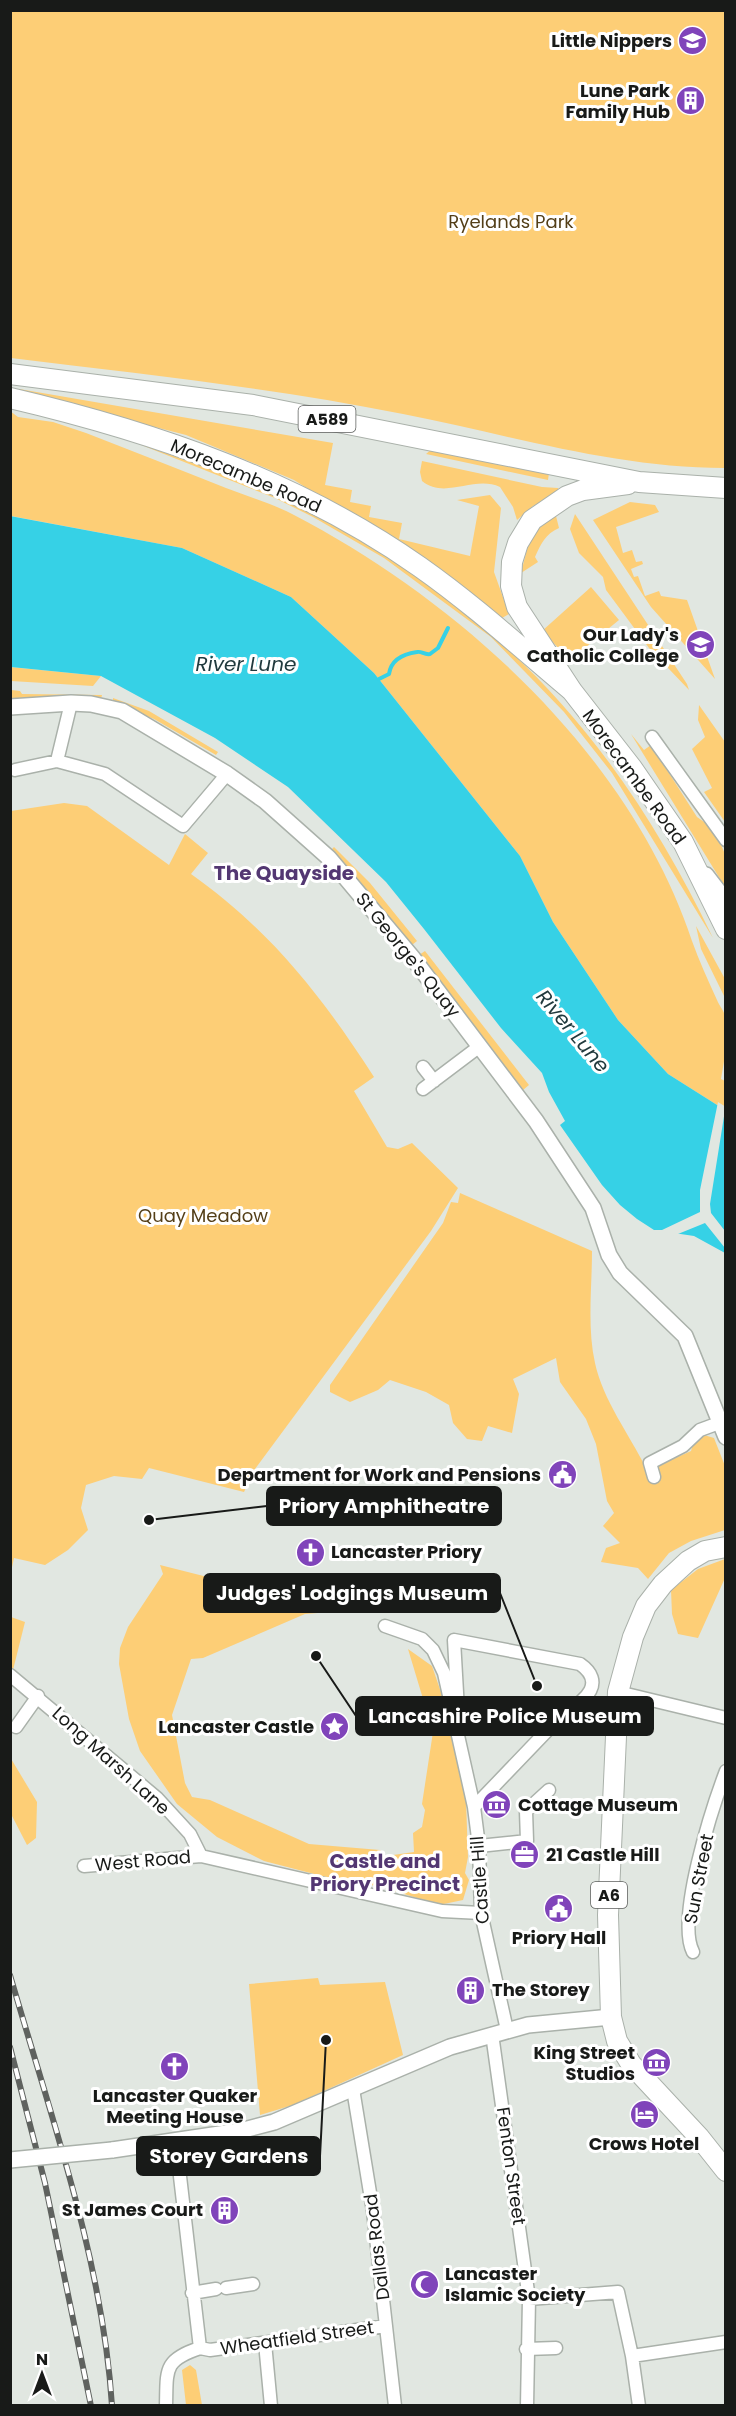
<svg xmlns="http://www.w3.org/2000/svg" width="736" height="2416" viewBox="0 0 736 2416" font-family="Poppins,sans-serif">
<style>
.green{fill:#fdce76}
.water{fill:#36d1e6}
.pier{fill:#e1e7e1}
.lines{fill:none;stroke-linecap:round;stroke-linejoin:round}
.stream{stroke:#36d1e6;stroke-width:4}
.minor-casing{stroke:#aab1aa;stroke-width:15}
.tertiary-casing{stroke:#aab1aa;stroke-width:18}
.primary-casing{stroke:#aab1aa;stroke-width:22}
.minor{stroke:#fff;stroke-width:12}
.tertiary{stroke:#fff;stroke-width:15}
.primary{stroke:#fff;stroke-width:20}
.rail-casing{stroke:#5f625f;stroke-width:6}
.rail{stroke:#fff;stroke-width:4;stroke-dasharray:11;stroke-linecap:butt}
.tertiary-bridge-casing{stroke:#aab1aa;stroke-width:18;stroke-linecap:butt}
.tertiary-bridge{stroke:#fff;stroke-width:15}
.labels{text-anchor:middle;stroke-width:6;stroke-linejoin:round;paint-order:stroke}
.shield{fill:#fff;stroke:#5d5f5d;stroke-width:1.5}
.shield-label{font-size:16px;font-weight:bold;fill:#181a18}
.poi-label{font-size:18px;font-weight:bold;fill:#181a18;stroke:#fff;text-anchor:end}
.park-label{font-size:18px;fill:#543f18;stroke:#fff}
.street-label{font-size:18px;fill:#181a18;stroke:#fff}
.water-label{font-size:20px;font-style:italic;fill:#213a3e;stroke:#fff}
.neighbourhood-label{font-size:20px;font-weight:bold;fill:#533772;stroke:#fff}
.leader{fill:none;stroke:#181a18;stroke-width:2}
.callout-dot{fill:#181a18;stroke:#fff;stroke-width:2}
.callout{fill:#181a18;stroke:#181a18;stroke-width:2}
.callout-label{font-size:20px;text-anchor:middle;font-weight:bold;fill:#fff}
</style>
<rect width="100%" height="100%" fill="#e1e7e1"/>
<path class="green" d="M11,10L725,11V468C615,468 510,435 403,414C273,388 142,374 11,358Z
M19,389L333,443L325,485L352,490L350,502L371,506L369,517L402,523L399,539L470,556L479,506L457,500L490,495L501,508L494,572L509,614L502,618L446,575L294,480L186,435L19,392Z
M10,411L18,417L53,422L86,433C133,451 180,470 226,488C249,497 273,504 294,515C463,603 631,757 692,941C699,961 708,980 717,1000C719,1005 724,1011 725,1016C730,1035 724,1061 721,1079L725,1081V1110L668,1074L618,1020L553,922L520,856L374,673L291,597L182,548L11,516Z
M96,427C163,450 230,473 295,503C330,519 364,541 396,562C544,659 637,780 713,938L612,773L564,712L491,637L384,558L313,517L275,498Z
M433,448L549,473L548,480L426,454Z
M422,461L542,487L558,488L559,492L533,506L517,520L513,507L500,487C474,475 445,500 422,481L420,472Z
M630,502L655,505L659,512L616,527L623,553L632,550L636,562L642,561L643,564L631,569L634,577L638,576L645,596L659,591L661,596L687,600L715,679L651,607L593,520Z
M555,512L559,528C545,534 541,544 535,557L538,562L521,573L530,537Z
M575,514L687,684L689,690L649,648L606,590L603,577L579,553L570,529Z
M591,587L619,620L570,660L542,631Z
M10,667L101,676L93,686L11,681Z
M11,690L20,691L22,694L102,695L101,699L83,696L11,699Z
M113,698L149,711L218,752L216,755L154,719L113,702Z
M699,705L725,742V822L704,792L712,788L692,749L705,737L698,720Z
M631,734L644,750L651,745L697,817L710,826L719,840L725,854V887Z
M64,803L87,806L169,865L185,834L208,853L191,874C271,931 321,995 374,1077L354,1091L387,1147L398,1149L412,1143L458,1188L431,1231L255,1469L244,1492L149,1468L142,1479L114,1476L86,1485L81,1508L88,1530L68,1550L45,1565L14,1558L11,1572V811Z
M334,847L370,883L417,941L412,945L331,850Z
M696,926L725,979V998L701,949Z
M425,951L529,1085L523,1090L419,955Z
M460,1193L592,1251C592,1288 587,1327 595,1363C603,1400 629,1434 646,1468L662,1464L691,1451L694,1441L704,1435L714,1438L725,1466V1530L691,1541L669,1553L648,1579L638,1568L601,1562L606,1548L620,1543L603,1526L614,1513L607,1501L596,1444L586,1419L560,1382L556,1358L513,1379L519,1394L512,1433L488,1426L482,1441L467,1439L453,1423L449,1405L426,1392L390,1380L378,1390L350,1402L330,1392V1385L443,1223L451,1202L458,1203Z
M360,1486L369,1493L377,1506L368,1518L340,1512L336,1503L348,1490Z
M725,1559V1578L698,1638L678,1634L672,1614L671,1590L698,1569Z
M160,1565L343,1611L305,1614L203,1658L191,1659L172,1715L185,1783L192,1797L210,1800L309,1844L380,1850L386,1856L414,1852L413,1833L422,1827L425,1810L422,1804L433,1732L408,1649L432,1666L445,1704L466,1801L468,1857L465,1873L469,1880L463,1900L439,1905L382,1887L322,1876L264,1861L217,1837L177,1804L140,1751L129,1719L119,1664L120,1648L128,1627L163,1574Z
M11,1617L25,1622L13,1670L11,1668Z
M10,1757L37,1802L36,1838L27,1845L11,1814Z
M318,1978L320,1985L385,1982L403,2055L293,2105L260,2115L249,1984Z
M190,2365L196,2370L202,2405H186L182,2370Z"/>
<path class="water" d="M10,516L182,548L291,597L374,673L520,856L553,922L618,1020L668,1074L725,1110V1253L694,1236L654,1230L637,1219L620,1205L602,1185L560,1125L565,1121L549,1092L542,1073L501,1028L424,929L386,882L288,787L215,738L101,676L11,667Z"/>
<path class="pier" d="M718,1102L726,1107L725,1110L710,1204L711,1213L725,1231V1248L705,1223L673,1236L655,1233L654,1230H662L700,1212V1190Z"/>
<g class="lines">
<path class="stream" d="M379,679L389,674C391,660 403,654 417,652C422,651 424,655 430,654L438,648L448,628"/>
<defs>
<path id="minor" d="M652,737L726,840
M57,761L71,703
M15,770L57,761L105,774L183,826L227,774
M423,1067L434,1081
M423,1089L480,1046
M654,1477L650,1463L683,1446L700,1430L719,1423
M385,1626L422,1639L433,1650L444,1673L474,1807L479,1846L481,1913L507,2030
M10,1675L157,1798L190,1834L201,1856
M618,1692L726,1718
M458,1710L454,1640L580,1664C606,1682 586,1701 566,1711L474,1807
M16,1727L38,1696
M479,1846L527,1841L526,1811L549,1790
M84,1866L201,1856L442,1911L481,1913
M693,1952C676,1919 712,1808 726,1771
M492,2034L529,2299L527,2406
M353,2089L373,2211L395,2406
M176,2142L200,2348L210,2350L386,2326
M226,2288L253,2284
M192,2293L216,2289
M529,2299L618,2292L632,2356L639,2406
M265,2343L271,2406
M526,2349L556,2348
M632,2356L726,2342
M166,2406C167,2370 163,2360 200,2348"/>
<path id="tertiary" d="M10,707L71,703L91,704L122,711L227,774L265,801L329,858L412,957L536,1121L593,1208L609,1255L620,1273L685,1336L726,1437
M706,875L726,901
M112,2150L240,2131L274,2122L450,2047L528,2025L611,2017"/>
<path id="primary" d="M10,374L253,405L639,482L726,488
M10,398C155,432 298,481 420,567C474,605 522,649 572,691
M628,484L583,490L567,496L532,520L518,543L512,562L511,586L517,607L572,691L632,768L683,842L726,929
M726,1547L705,1551L688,1561L663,1584L646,1606L633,1637L618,1692L608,1915L611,2017L617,2041L631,2064L699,2137L726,2171"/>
</defs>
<use href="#minor" class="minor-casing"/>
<use href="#tertiary" class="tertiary-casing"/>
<use href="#primary" class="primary-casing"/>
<use href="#minor" class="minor"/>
<use href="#tertiary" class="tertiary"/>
<use href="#primary" class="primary"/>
<defs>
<path id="rail" d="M10,1975C50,2114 103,2261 112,2406
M10,2047L45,2183L91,2406"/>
</defs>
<use href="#rail" class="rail-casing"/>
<use href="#rail" class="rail"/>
<defs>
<path id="tertiary-bridge" d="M10,2160L112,2150"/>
</defs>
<use href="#tertiary-bridge" class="tertiary-bridge-casing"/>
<use href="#tertiary-bridge" class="tertiary-bridge"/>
</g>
<defs>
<symbol id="school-disc" viewBox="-11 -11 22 22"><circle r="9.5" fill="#8044ba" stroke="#fff"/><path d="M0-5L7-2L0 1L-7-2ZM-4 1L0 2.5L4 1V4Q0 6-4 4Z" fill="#fff"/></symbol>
<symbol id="building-disc" viewBox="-11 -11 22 22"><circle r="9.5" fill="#8044ba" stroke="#fff"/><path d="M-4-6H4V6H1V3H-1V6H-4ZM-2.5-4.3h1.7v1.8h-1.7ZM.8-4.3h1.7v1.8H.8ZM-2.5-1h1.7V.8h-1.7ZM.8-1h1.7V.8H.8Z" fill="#fff"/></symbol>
<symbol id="civic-disc" viewBox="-11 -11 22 22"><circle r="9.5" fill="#8044ba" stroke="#fff"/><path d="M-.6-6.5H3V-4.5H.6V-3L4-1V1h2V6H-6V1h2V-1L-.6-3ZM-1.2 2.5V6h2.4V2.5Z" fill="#fff"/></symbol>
<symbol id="church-disc" viewBox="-11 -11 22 22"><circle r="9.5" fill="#8044ba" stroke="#fff"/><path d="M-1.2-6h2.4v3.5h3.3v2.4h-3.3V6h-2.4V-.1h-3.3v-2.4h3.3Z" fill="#fff"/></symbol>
<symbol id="sight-disc" viewBox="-11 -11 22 22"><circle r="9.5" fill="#8044ba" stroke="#fff"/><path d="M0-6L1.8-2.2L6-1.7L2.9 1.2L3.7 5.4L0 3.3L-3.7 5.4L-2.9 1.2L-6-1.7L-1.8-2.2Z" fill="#fff"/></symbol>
<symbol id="museum-disc" viewBox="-11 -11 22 22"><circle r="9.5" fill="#8044ba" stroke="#fff"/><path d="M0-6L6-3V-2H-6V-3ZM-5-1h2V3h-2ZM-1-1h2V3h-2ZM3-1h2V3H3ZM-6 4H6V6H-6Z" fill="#fff"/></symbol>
<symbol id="office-disc" viewBox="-11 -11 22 22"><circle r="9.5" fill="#8044ba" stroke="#fff"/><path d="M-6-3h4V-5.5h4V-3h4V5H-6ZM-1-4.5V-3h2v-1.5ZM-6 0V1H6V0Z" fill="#fff"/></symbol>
<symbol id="hotel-disc" viewBox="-11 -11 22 22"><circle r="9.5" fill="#8044ba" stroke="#fff"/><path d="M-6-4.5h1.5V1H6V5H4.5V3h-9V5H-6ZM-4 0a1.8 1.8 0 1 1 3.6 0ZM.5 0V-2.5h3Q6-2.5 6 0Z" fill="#fff"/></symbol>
<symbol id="mosque-disc" viewBox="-11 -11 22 22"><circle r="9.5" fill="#8044ba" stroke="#fff"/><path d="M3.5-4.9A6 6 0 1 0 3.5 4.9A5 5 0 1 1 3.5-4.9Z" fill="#fff"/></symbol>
</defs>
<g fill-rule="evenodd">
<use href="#school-disc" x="676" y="24" width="33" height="33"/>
<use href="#building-disc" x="674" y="84" width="33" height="33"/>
<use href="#school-disc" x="684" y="628" width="33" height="33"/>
<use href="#civic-disc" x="546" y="1458" width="33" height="33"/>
<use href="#church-disc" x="294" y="1536" width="33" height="33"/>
<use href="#sight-disc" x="318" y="1710" width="33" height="33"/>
<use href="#museum-disc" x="480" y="1788" width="33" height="33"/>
<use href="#office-disc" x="508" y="1838" width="33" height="33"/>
<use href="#civic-disc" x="542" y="1892" width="33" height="33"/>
<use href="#building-disc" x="454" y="1974" width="33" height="33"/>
<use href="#museum-disc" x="640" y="2046" width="33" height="33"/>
<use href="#church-disc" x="158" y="2050" width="33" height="33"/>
<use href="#hotel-disc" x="628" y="2098" width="33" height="33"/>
<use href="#building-disc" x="208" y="2194" width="33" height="33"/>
<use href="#mosque-disc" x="408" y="2268" width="33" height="33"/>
</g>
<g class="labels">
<g class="shield">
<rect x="298.5" y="406" width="57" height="26" rx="4.5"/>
<rect x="591" y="1882" width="36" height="26" rx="4.5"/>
</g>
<g class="shield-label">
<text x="327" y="425">A589</text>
<text x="609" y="1901">A6</text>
</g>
<g class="poi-label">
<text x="672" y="47">Little Nippers</text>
<text x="670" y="97">Lune Park<tspan x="670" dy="21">Family Hub</tspan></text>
<text x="679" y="641">Our Lady's<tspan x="679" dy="21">Catholic College</tspan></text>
<text x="541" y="1481">Department for Work and Pensions</text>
<text x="331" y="1558" text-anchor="start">Lancaster Priory</text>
<text x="314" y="1733">Lancaster Castle</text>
<text x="518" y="1811" text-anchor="start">Cottage Museum</text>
<text x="546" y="1861" text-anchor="start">21 Castle Hill</text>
<text x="559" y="1944" text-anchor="middle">Priory Hall</text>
<text x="492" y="1996" text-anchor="start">The Storey</text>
<text x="635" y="2059">King Street<tspan x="635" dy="21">Studios</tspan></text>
<text x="175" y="2102" text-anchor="middle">Lancaster Quaker<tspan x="175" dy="21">Meeting House</tspan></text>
<text x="644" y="2150" text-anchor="middle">Crows Hotel</text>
<text x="203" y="2216">St James Court</text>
<text x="445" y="2280" text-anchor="start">Lancaster<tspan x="445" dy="21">Islamic Society</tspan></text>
</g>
<g class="park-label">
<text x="511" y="228">Ryelands Park</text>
<text x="203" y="1222">Quay Meadow</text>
</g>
<g class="street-label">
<text transform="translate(246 476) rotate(23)" y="6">Morecambe Road</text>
<text transform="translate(634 777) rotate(54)" y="6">Morecambe Road</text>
<text transform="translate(408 955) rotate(51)" y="6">St George's Quay</text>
<text transform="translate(111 1761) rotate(42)" y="6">Long Marsh Lane</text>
<text transform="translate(143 1861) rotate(-5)" y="6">West Road</text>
<text transform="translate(699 1879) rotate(-79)" y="6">Sun Street</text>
<text transform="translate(480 1880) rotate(-94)" y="6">Castle Hill</text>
<text transform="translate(511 2166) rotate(82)" y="6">Fenton Street</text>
<text transform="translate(377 2247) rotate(-97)" y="6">Dallas Road</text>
<text transform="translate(297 2338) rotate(-8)" y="6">Wheatfield Street</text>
</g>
<g class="water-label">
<text x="246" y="671">River Lune</text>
<text transform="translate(573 1031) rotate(50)" y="7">River Lune</text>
</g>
<g class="neighbourhood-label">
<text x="284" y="880">The Quayside</text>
<text x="385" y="1868">Castle and<tspan x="385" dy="23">Priory Precinct</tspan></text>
</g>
</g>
<path class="leader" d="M149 1520L267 1506M537 1686L500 1593M316 1656L356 1716M326 2040L320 2156"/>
<g class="callout-dot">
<circle cx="149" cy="1520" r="6"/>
<circle cx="537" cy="1686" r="6"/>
<circle cx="316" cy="1656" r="6"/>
<circle cx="326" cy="2040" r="6"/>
</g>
<g class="callout">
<rect x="267" y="1487" width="234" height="38" rx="6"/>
<rect x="204" y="1574" width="296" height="38" rx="6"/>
<rect x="356" y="1697" width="297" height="38" rx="6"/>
<rect x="137" y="2137" width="183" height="38" rx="6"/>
</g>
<g class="callout-label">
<text x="384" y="1513">Priory Amphitheatre</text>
<text x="352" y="1600">Judges' Lodgings Museum</text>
<text x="505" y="1723">Lancashire Police Museum</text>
<text x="229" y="2163">Storey Gardens</text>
</g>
<rect width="736" height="2416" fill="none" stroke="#181a18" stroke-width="24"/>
<g transform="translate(42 2374)" stroke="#ffffff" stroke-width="4.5" paint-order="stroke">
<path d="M0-4.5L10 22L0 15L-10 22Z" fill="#181a18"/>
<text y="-9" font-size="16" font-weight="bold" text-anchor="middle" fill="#181a18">N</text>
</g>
</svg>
